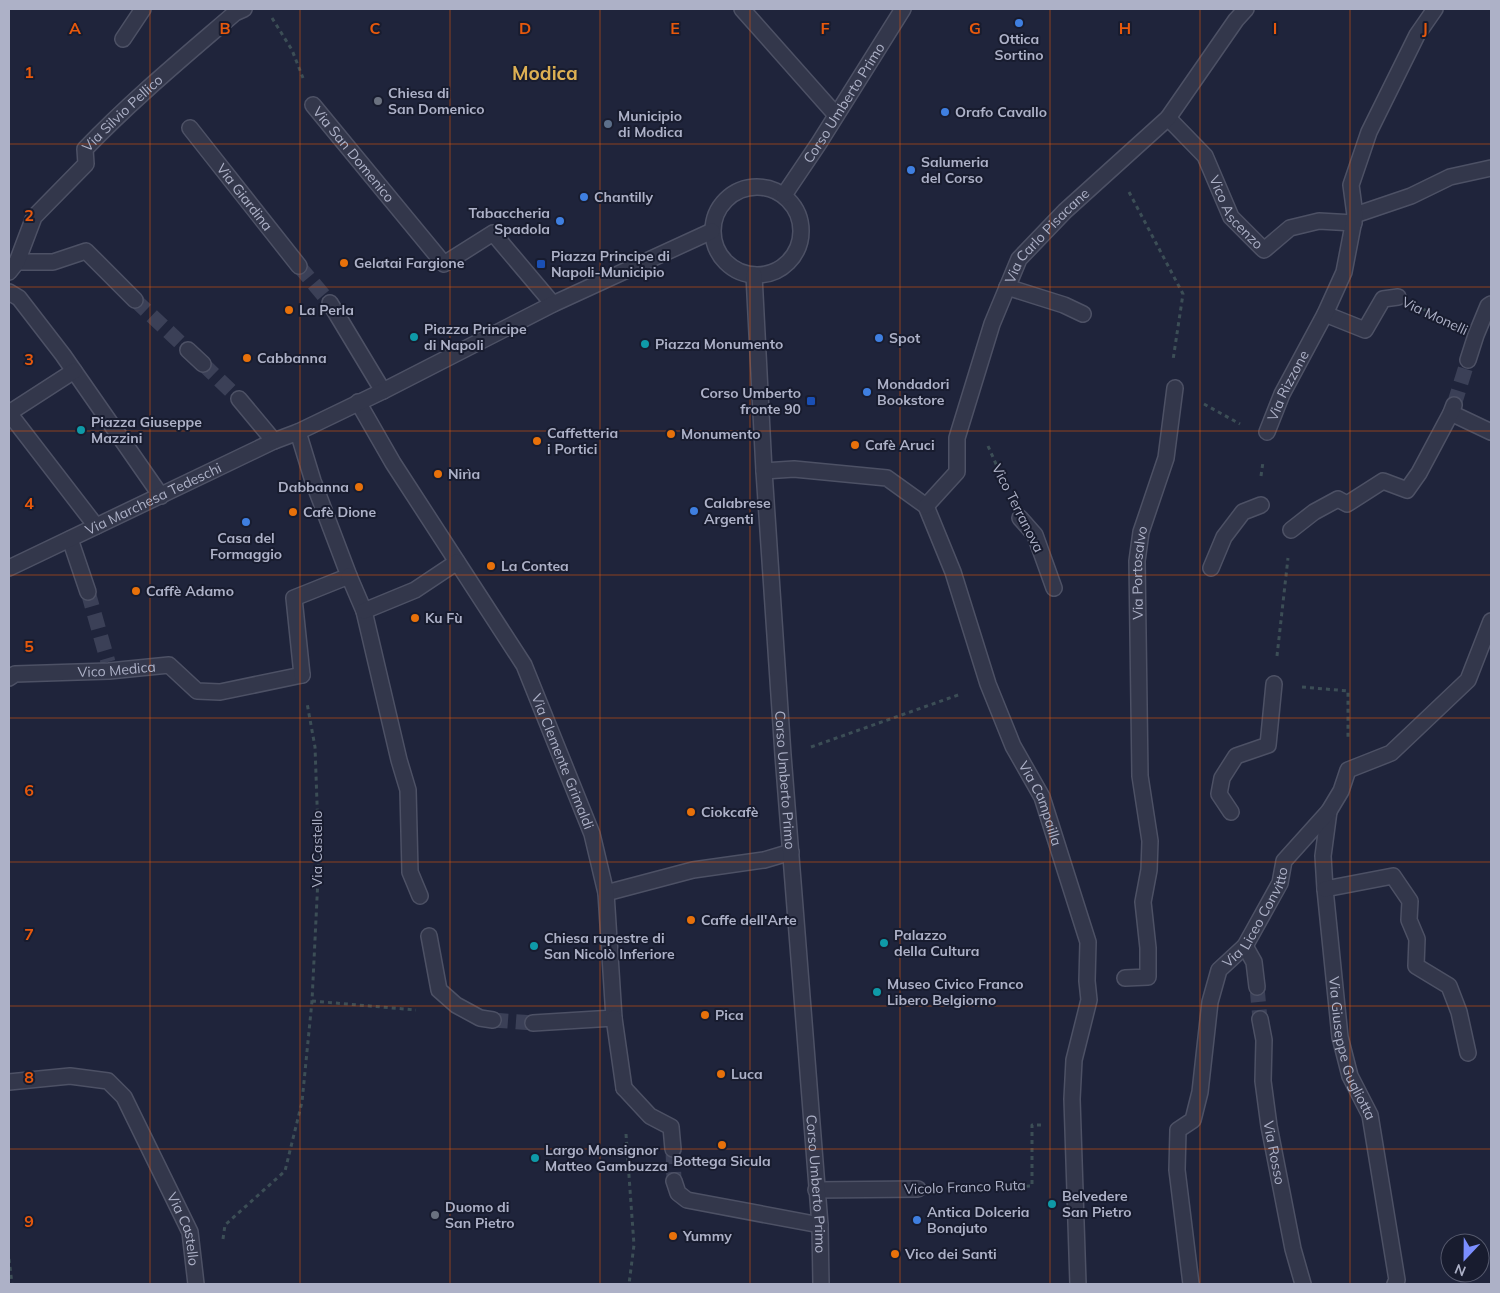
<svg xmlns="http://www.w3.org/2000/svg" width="1500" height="1293" viewBox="0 0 1500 1293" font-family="Mulish,sans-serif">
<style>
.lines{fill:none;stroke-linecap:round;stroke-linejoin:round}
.pedestrian-tunnel{stroke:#3b4057;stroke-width:15;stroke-dasharray:15 8;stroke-linecap:butt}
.minor-tunnel{stroke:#3b4057;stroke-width:15;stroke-dasharray:15 8;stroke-linecap:butt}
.pedestrian-casing{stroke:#4d5165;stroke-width:18}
.minor-casing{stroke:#4d5165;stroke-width:18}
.tertiary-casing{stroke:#4d5165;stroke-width:18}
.path{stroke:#3c4e56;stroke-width:3;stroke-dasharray:4 4;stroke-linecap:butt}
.pedestrian{stroke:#33374b;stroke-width:15}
.minor{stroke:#33374b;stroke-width:15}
.tertiary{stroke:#33374b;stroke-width:15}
.grid{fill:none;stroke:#e8590c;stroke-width:1;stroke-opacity:0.55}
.shop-dot{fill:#3f7fe0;stroke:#181c2f;stroke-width:2}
.worship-dot{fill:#6b7280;stroke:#181c2f;stroke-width:2}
.service-dot{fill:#5c6f8a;stroke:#181c2f;stroke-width:2}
.food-dot{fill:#e8710a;stroke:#181c2f;stroke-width:2}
.transit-dot{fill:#1a4fb4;stroke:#181c2f;stroke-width:2}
.culture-dot{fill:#0f9aa8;stroke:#181c2f;stroke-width:2}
.labels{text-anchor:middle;stroke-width:4;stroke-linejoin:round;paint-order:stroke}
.poi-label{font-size:14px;font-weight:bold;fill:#adb1c7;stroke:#181c2f;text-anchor:start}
.street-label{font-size:14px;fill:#adb1c7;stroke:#181c2f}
.district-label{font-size:19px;font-weight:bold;fill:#ddb053;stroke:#181c2f}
.grid-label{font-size:16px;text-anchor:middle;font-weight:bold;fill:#e8590c;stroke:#181c2f;stroke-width:4;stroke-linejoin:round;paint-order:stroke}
</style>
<rect width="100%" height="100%" fill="#1f243b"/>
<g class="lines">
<path class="pedestrian-tunnel" d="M299,266L330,303
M1454,405L1468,360
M88,592L108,662
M1257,987L1260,1019
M673,1149L674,1181"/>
<path class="minor-tunnel" d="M135,300L188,350
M203,364L239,399
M493,1020L533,1023"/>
<defs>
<g id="pedestrian">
<path d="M123,39L143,9"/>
<path id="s1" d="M313,105L444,264L493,233L553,304"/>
<path id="s2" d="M190,128L299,266"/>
<path d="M1007,287L1064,305L1083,314"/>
<path d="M330,303L383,391"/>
<path d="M1468,360L1476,335L1488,306L1491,304"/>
<path d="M1451,413L1491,432"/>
<path d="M1020,518L1035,535L1054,588"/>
<path d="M1291,530L1314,512L1338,499L1347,504L1383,481L1407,490L1419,473L1451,413L1454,405"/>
<path d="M70,539L88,592"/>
<path id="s3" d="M9,678L15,674L109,671L169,665L197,691L220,692L302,675"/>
<path d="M1231,812L1219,794L1222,778L1236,756L1268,745L1274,684"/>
<path d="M606,893L693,870L764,860L791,852"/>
<path d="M1245,946L1254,962L1257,987"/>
<path id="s4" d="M1125,978L1148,977V948L1143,902L1149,870L1150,841L1140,776L1137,561L1141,532L1166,458L1175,388"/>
<path id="s5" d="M1260,1019L1264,1040L1263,1081L1269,1126L1293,1249L1303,1284"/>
<path d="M624,1088L650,1116L671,1127L673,1149"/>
<path d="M674,1181L678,1193L687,1200L820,1225"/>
<path d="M816,1190L918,1189"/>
</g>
<g id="minor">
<path d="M742,9L836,115"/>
<path id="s6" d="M1168,118L1205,156L1231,217L1264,250L1290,228L1319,221L1354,223"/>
<path d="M1355,215L1411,196L1450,177L1491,168"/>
<path d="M17,262H53L86,251L135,300"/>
<path id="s7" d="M9,272L17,262L34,217L86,164L85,149C132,100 184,57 235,13L244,9"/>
<path d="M9,292L19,298L63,355L161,496"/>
<path d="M1325,314L1365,330L1383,299L1398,297"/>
<path d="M188,350L203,364"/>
<path d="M74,371L9,413L96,526"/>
<path d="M239,399L274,441"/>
<path id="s8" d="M358,402L393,463L524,665L592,834L606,893L614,1018L533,1023"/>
<path d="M298,432L313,481L349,576L294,598L302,675"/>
<path id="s9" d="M1267,432L1282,394L1325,314L1344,272L1355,215L1351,185L1369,132L1417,35L1435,9"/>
<path id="s10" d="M764,471L794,469L887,478L926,506L953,572L988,684L1013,746L1042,797L1088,942L1087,981L1089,1000L1074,1060L1072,1099L1078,1284"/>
<path id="s11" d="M926,506L957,472V438L992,324L1019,259L1065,211L1168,118L1236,20L1246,9"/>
<path d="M1211,568L1224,537L1243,512L1261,505"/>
<path d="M349,576L364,611L399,760L408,790L410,872L420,896"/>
<path d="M364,611L415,590L457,562"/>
<path id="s12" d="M1329,811L1323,856L1325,889L1340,1037L1350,1076L1370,1115L1397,1280L1395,1284"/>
<path d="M1325,889L1393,876L1410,901L1409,920L1417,939L1416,966L1449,986L1459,1012L1468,1053"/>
<path d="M429,936L439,990L456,1005L480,1018L493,1020"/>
<path d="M614,1018L624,1088"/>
<path id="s13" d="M9,1082L70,1076L108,1081L124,1097L190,1232L196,1284"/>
<path id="s14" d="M1191,1284L1177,1170L1178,1130L1193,1120L1200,1092L1210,1002L1219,970L1245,946L1280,883L1284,861L1329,811L1341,791L1348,770L1391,753L1468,680L1491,621"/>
</g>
<g id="tertiary">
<circle cx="757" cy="231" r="44"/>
<path id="s15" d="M784,195L819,143L903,9"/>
<path id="s16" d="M754,275L764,471L783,755L820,1225L821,1284"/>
<path id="s17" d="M9,568L274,441L298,432L383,391L553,304L712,231"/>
</g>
</defs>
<use href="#pedestrian" class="pedestrian-casing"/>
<use href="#minor" class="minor-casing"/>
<use href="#tertiary" class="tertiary-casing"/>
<path class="path" d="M272,18L292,50L303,78
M1129,192L1183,294L1173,360
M1423,309L1448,322
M1204,404L1240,424
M988,446L1008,491
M1261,476L1263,462
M1277,656L1288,558
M1302,687L1348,691V739
M811,747L961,694
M312,1001L416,1010
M626,1134L634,1245L629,1284
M946,1188L1032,1186V1125H1042
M223,1239L225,1225L285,1171L302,1102L312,1001L319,858L315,747L307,703
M9,1259L12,1284"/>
<use href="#pedestrian" class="pedestrian"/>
<use href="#minor" class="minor"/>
<use href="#tertiary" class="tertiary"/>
</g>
<path class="grid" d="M150,9V1284M300,9V1284M450,9V1284M600,9V1284M750,9V1284M900,9V1284M1050,9V1284M1200,9V1284M1350,9V1284M9,144H1491M9,287H1491M9,431H1491M9,575H1491M9,718H1491M9,862H1491M9,1006H1491M9,1149H1491"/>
<g class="shop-dot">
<circle cx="1019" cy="23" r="5"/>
<circle cx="945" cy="112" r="5"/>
<circle cx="911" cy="170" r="5"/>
<circle cx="584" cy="197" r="5"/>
<circle cx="560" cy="221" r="5"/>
<circle cx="879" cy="338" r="5"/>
<circle cx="867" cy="392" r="5"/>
<circle cx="694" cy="511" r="5"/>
<circle cx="246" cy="522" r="5"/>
<circle cx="917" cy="1220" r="5"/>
</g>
<g class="worship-dot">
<circle cx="378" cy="101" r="5"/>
<circle cx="435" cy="1215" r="5"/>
</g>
<circle class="service-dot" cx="608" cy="124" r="5"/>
<g class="food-dot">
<circle cx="344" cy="263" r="5"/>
<circle cx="289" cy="310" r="5"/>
<circle cx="247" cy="358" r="5"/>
<circle cx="671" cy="434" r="5"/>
<circle cx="537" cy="441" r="5"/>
<circle cx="855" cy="445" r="5"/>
<circle cx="438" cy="474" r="5"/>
<circle cx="359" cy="487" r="5"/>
<circle cx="293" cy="512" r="5"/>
<circle cx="491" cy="566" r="5"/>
<circle cx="136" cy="591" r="5"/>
<circle cx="415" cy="618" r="5"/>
<circle cx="691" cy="812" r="5"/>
<circle cx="691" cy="920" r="5"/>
<circle cx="705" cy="1015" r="5"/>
<circle cx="721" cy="1074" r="5"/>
<circle cx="722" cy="1145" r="5"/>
<circle cx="673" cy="1236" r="5"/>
<circle cx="895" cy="1254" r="5"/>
</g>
<g class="transit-dot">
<rect x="536" y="259" width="10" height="10" rx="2.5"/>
<rect x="806" y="396" width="10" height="10" rx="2.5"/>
</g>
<g class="culture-dot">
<circle cx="414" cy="337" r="5"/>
<circle cx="645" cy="344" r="5"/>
<circle cx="81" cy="430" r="5"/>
<circle cx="884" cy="943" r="5"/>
<circle cx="534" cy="946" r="5"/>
<circle cx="877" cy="992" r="5"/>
<circle cx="535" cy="1158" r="5"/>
<circle cx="1052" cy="1204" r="5"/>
</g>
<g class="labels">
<g class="poi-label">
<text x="1019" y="44" text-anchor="middle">Ottica<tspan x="1019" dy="16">Sortino</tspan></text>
<text x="388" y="98">Chiesa di<tspan x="388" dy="16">San Domenico</tspan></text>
<text x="955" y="117">Orafo Cavallo</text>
<text x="618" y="121">Municipio<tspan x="618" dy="16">di Modica</tspan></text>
<text x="921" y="167">Salumeria<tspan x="921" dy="16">del Corso</tspan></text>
<text x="594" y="202">Chantilly</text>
<text x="550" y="218" text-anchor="end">Tabaccheria<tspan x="550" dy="16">Spadola</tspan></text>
<text x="551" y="261">Piazza Principe di<tspan x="551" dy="16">Napoli-Municipio</tspan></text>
<text x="354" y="268">Gelatai Fargione</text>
<text x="299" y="315">La Perla</text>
<text x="424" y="334">Piazza Principe<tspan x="424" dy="16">di Napoli</tspan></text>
<text x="889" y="343">Spot</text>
<text x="655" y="349">Piazza Monumento</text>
<text x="257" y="363">Cabbanna</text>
<text x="877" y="389">Mondadori<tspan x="877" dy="16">Bookstore</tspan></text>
<text x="801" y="398" text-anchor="end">Corso Umberto<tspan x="801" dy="16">fronte 90</tspan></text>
<text x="91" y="427">Piazza Giuseppe<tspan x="91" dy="16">Mazzini</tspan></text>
<text x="547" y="438">Caffetteria<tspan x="547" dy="16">i Portici</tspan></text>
<text x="681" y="439">Monumento</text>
<text x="865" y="450">Cafè Aruci</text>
<text x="448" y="479">Nirìa</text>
<text x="349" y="492" text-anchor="end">Dabbanna</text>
<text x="704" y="508">Calabrese<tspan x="704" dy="16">Argenti</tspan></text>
<text x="303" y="517">Cafè Dione</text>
<text x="246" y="543" text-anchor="middle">Casa del<tspan x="246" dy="16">Formaggio</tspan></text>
<text x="501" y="571">La Contea</text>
<text x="146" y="596">Caffè Adamo</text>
<text x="425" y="623">Ku Fù</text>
<text x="701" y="817">Ciokcafè</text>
<text x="701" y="925">Caffe dell'Arte</text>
<text x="894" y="940">Palazzo<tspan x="894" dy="16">della Cultura</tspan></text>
<text x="544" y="943">Chiesa rupestre di<tspan x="544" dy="16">San Nicolò Inferiore</tspan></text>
<text x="887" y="989">Museo Civico Franco<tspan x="887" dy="16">Libero Belgiorno</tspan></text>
<text x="715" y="1020">Pica</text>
<text x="731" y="1079">Luca</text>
<text x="545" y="1155">Largo Monsignor<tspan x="545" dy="16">Matteo Gambuzza</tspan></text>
<text x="722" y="1166" text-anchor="middle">Bottega Sicula</text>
<text x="1062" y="1201">Belvedere<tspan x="1062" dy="16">San Pietro</tspan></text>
<text x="445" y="1212">Duomo di<tspan x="445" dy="16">San Pietro</tspan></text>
<text x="927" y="1217">Antica Dolceria<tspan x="927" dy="16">Bonajuto</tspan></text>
<text x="683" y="1241">Yummy</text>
<text x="905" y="1259">Vico dei Santi</text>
</g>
<g class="street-label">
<text dy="5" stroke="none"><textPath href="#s15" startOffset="110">Corso Umberto Primo</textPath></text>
<text dy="5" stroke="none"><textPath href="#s7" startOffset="202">Via Silvio Pellico</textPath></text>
<text dy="5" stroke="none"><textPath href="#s1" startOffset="64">Via San Domenico</textPath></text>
<text dy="5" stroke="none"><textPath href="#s2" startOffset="88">Via Giardina</textPath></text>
<text dy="5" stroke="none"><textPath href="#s6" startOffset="118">Vico Ascenzo</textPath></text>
<text dy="5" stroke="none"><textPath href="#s11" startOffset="305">Via Carlo Pisacane</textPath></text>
<text transform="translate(1435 316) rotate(25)" y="5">Via Monelli</text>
<text dy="5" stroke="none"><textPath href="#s9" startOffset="51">Via Rizzone</textPath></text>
<text dy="5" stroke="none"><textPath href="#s17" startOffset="160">Via Marchesa Tedeschi</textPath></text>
<text transform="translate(1018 508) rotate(63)" y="5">Vico Terranova</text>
<text dy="5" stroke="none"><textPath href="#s4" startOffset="429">Via Portosalvo</textPath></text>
<text dy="5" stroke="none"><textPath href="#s3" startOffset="109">Vico Medica</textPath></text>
<text dy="5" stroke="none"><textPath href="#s8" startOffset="415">Via Clemente Grimaldi</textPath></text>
<text dy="5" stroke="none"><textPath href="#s16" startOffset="506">Corso Umberto Primo</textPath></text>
<text dy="5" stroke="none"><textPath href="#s10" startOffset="491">Via Campailla</textPath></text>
<text transform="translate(317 849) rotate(-90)" y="5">Via Castello</text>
<text dy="5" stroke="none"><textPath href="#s14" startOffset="391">Via Liceo Convitto</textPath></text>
<text dy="5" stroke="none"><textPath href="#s12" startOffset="241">Via Giuseppe Gugliotta</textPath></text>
<text dy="5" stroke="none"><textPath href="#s5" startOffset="135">Via Rosso</textPath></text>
<text dy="5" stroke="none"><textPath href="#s16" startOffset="911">Corso Umberto Primo</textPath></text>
<text transform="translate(965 1187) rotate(-2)" y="5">Vicolo Franco Ruta</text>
<text dy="5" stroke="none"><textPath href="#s13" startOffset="268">Via Castello</textPath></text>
</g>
<g class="district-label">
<text x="545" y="80">Modica</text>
</g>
</g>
<g class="grid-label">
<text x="75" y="34">A</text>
<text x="225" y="34">B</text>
<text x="375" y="34">C</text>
<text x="525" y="34">D</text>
<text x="675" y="34">E</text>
<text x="825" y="34">F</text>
<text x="975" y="34">G</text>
<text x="1125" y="34">H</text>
<text x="1275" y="34">I</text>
<text x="1425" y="34">J</text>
<text x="29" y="78">1</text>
<text x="29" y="221">2</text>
<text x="29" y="365">3</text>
<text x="29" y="509">4</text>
<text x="29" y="652">5</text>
<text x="29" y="796">6</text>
<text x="29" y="940">7</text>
<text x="29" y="1083">8</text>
<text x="29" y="1227">9</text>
</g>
<rect width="1500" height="1293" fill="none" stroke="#adb1c7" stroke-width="20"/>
<g transform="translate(1465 1258) rotate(202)"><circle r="24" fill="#181c2f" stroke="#54586c"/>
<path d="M0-4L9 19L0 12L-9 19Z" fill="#7b8eff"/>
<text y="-8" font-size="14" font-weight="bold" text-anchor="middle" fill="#adb1c7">N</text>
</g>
</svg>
